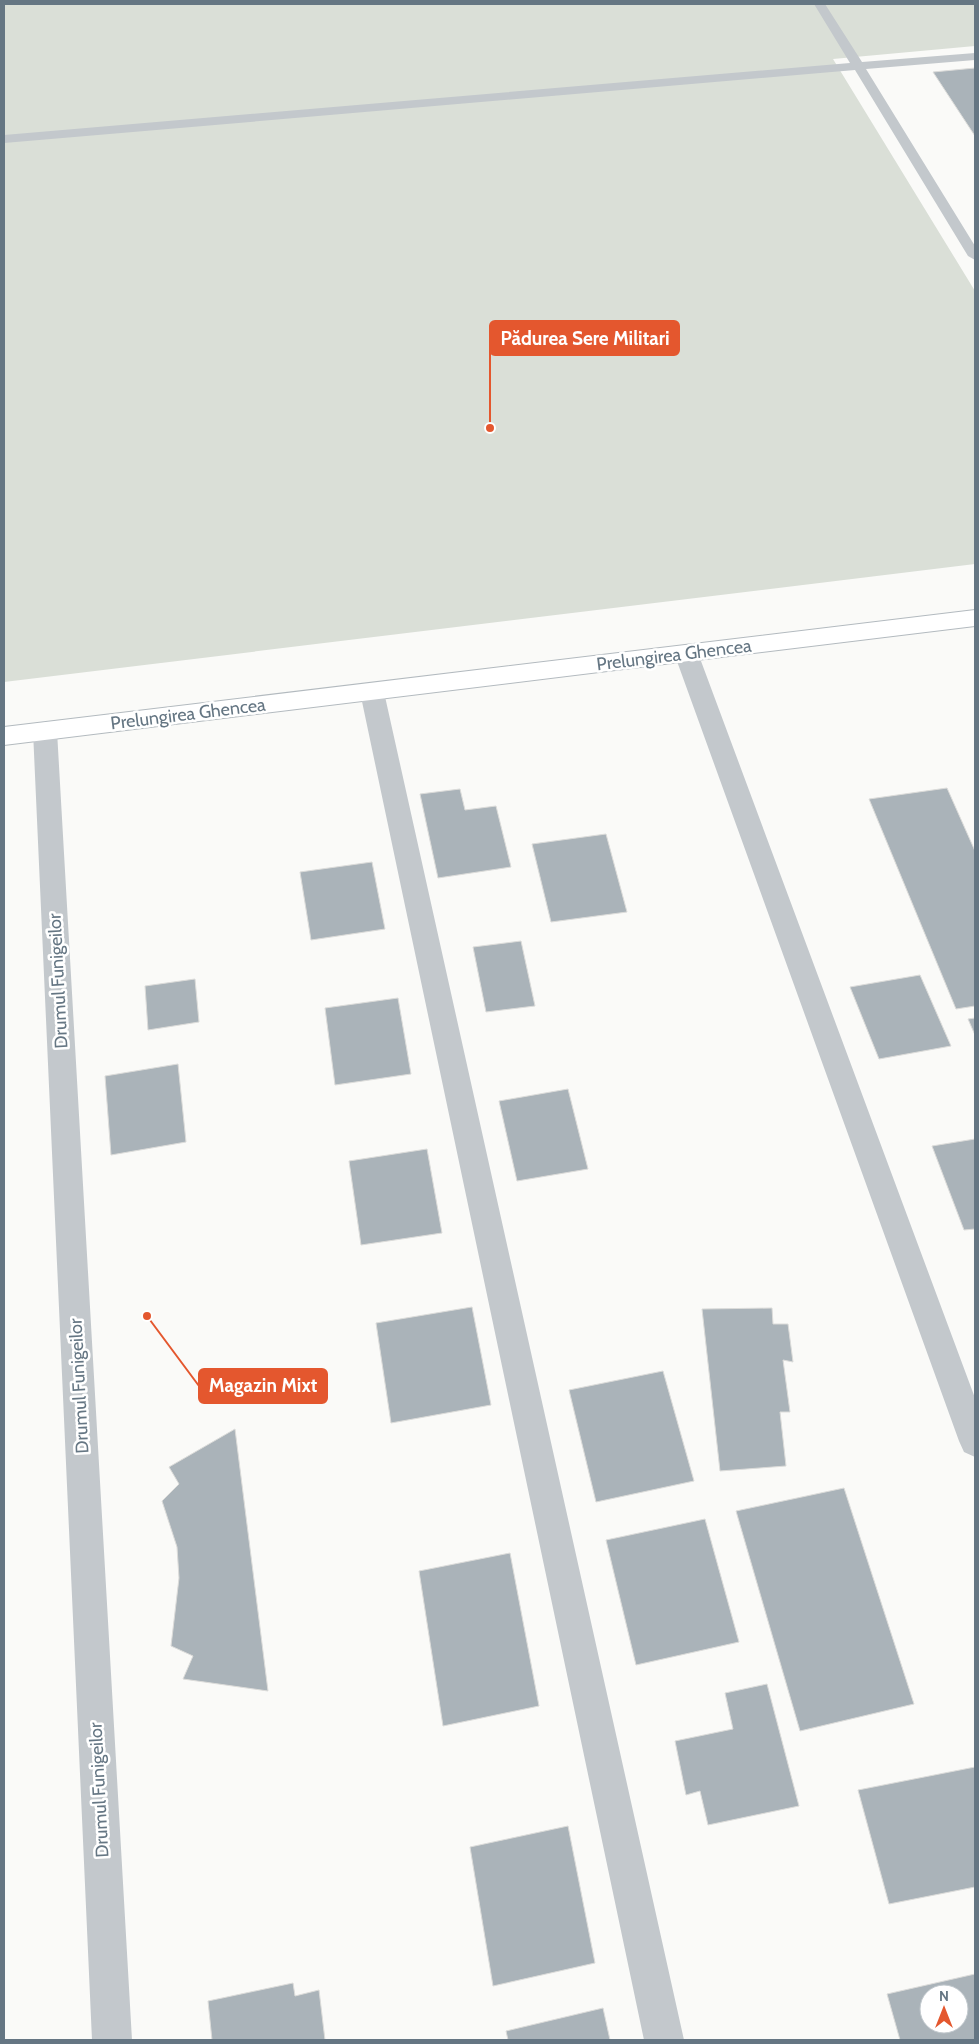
<svg xmlns="http://www.w3.org/2000/svg" width="979" height="2044" viewBox="0 0 979 2044" font-family="Cabin,sans-serif">
<style>
.green{fill:#dadfd7}
.building{fill:#aab3b9;stroke:#dcdcda;fill-rule:evenodd}
.lines{fill:none;stroke-linecap:round;stroke-linejoin:round}
.secondary-casing{stroke:#b3babf;stroke-width:2}
.service{fill:#c3c8cc;fill-rule:evenodd}
.minor{fill:#c3c8cc;fill-rule:evenodd}
.secondary{fill:#fff;fill-rule:evenodd}
.labels{text-anchor:middle;stroke-width:5;stroke-linejoin:round;paint-order:stroke}
.street-label{font-size:18px;fill:#657683;stroke:#fff}
.leader{fill:none;stroke:#e4572e;stroke-width:2}
.callout-dot{fill:#e4572e;stroke:#fff;stroke-width:2}
.callout{fill:#e4572e;stroke:#e4572e;stroke-width:2}
.callout-label{font-size:19px;text-anchor:middle;font-weight:bold;fill:#fff}
</style>
<rect width="100%" height="100%" fill="#fafaf8"/>
<path class="green" d="M4,4H975V46L833,59L975,291V564L4,682Z"/>
<path class="building" d="M975,68V136L933,72Z
M947,788L975,851V1006L956,1009L869,799Z
M460,789L465,810L496,806L511,867L438,878L420,794Z
M606,834L627,912L551,922L532,844Z
M372,862L385,929L311,940L300,872Z
M521,941L535,1006L486,1012L473,947Z
M920,975L951,1046L879,1059L850,987Z
M195,979L199,1022L148,1030L145,986Z
M398,998L411,1074L335,1085L325,1008Z
M975,1018V1035L968,1019Z
M178,1064L186,1142L111,1155L105,1076Z
M568,1089L588,1169L517,1181L499,1101Z
M975,1139V1229L964,1230L932,1146Z
M427,1149L442,1233L361,1245L349,1161Z
M472,1307L491,1405L391,1423L376,1323Z
M772,1308L773,1324H788L793,1362L783,1360L790,1412H780L786,1466L720,1471L702,1309Z
M663,1371L694,1481L596,1502L569,1390Z
M235,1429L268,1691L183,1679L193,1656L171,1646L179,1578L177,1547L162,1501L179,1484L169,1467Z
M844,1488L914,1704L800,1731L736,1511Z
M705,1519L739,1642L636,1665L606,1540Z
M510,1553L539,1706L443,1726L419,1571Z
M767,1684L799,1806L708,1825L700,1791L686,1795L675,1741L733,1729L725,1693Z
M975,1767V1887L889,1904L858,1790Z
M568,1826L595,1963L493,1986L470,1847Z
M975,1974V2040H900L887,1994ZM929,1994H959V2024H929Z
M293,1983L295,1996L319,1990L325,2040H212L208,2001Z
M603,2008L610,2040H508L506,2031Z"/>
<g class="lines">
<defs>
<path id="secondary" d="M975,610V626L4,745V727Z"/>
</defs>
<use href="#secondary" class="secondary-casing"/>
<path class="service" d="M814,4H825L862,62L975,53V60L866,69L975,246V260L968,256L855,70L4,143V135L850,63Z"/>
<path class="minor" d="M686,645L694,647L698,653L975,1398V1457L964,1452L959,1441L674,653L678,647Z
M372,683L380,686L384,692L684,2040H644L360,692L364,686Z
M45,722L54,725L57,731L132,2040H92L33,731L36,725Z"/>
<use href="#secondary" class="secondary"/>
</g>
<g class="labels">
<g class="street-label">
<text transform="translate(674 655) rotate(-7)" y="6">Prelungirea Ghencea</text>
<text transform="translate(188 714) rotate(-7)" y="6">Prelungirea Ghencea</text>
<text transform="translate(58 981) rotate(-93)" y="6">Drumul Funigeilor</text>
<text transform="translate(79 1386) rotate(-93)" y="6">Drumul Funigeilor</text>
<text transform="translate(99 1790) rotate(-93)" y="6">Drumul Funigeilor</text>
</g>
</g>
<path class="leader" d="M490 428L490 338M147 1316L199 1386"/>
<g class="callout-dot">
<circle cx="490" cy="428" r="5"/>
<circle cx="147" cy="1316" r="5"/>
</g>
<g class="callout">
<rect x="490" y="321" width="189" height="34" rx="5"/>
<rect x="199" y="1369" width="128" height="34" rx="5"/>
</g>
<g class="callout-label">
<text x="585" y="345">Pădurea Sere Militari</text>
<text x="263" y="1392">Magazin Mixt</text>
</g>
<rect width="979" height="2044" fill="none" stroke="#657683" stroke-width="10"/>
<g transform="translate(944 2009)"><circle r="24" fill="#ffffff" stroke="#c1c8cd"/>
<path d="M0-4L9 19L0 12L-9 19Z" fill="#e4572e"/>
<text y="-8" font-size="14" font-weight="bold" text-anchor="middle" fill="#657683">N</text>
</g>
</svg>
